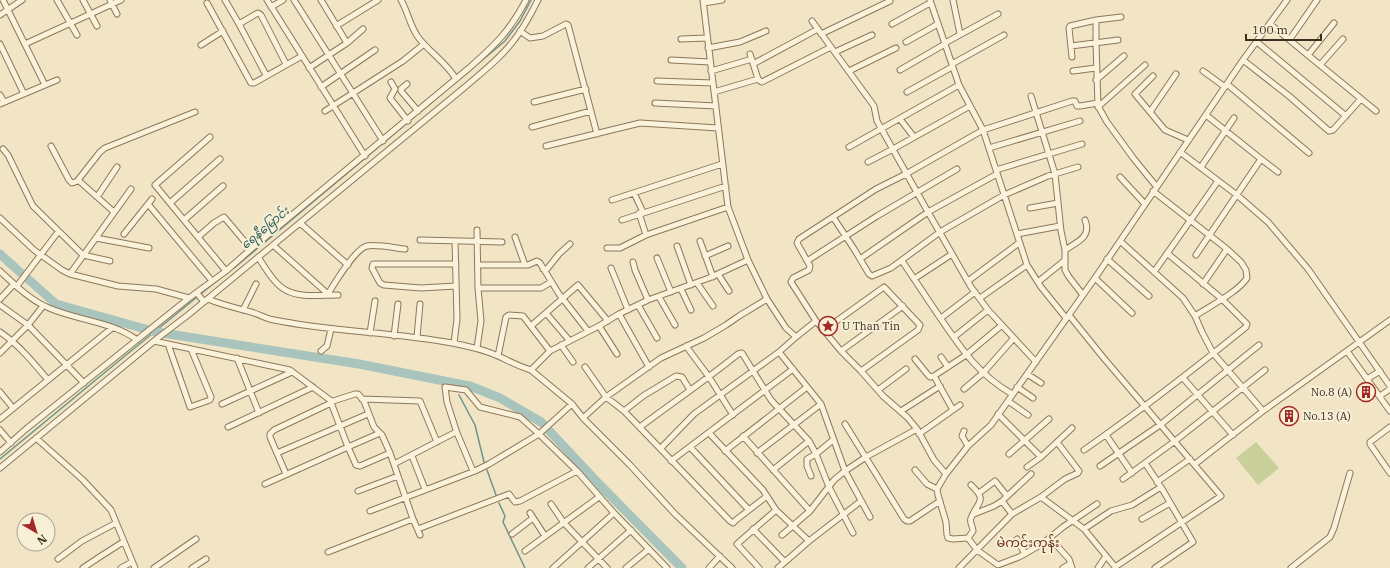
<svg xmlns="http://www.w3.org/2000/svg" width="1390" height="568" viewBox="0 0 1390 568" font-family="'IBM Plex Serif','Noto Sans Myanmar',serif">
<style>
.green{fill:#c9d099}
.lines{fill:none;stroke-linecap:round;stroke-linejoin:round}
.stream{stroke:#6e948b;stroke-width:1.5}
.river{stroke:#a8c4bd;stroke-width:9}
.minor-casing{stroke:#8e775a;stroke-width:7}
.minor{stroke:#fbf2db;stroke-width:5}
.labels{text-anchor:middle;stroke-width:4;stroke-linejoin:round;paint-order:stroke}
.poi-label{font-size:11px;fill:#3d2e1f;stroke:#f8efd7;text-anchor:start}
.water-label{font-size:12px;font-style:italic;fill:#2e5e5c;stroke:#f8efd7}
.quarter-label{font-size:13px;fill:#6d2f1c;stroke:#f8efd7}
</style>
<rect width="100%" height="100%" fill="#f1e5c6"/>
<path class="green" d="M1256,442L1279,468L1258,485L1236,458Z"/>
<g class="lines">
<path class="stream" d="M234,268L505,41L520,21L531,0
M459,395L475,425L484,462
M0,459L109,369L224,275
M487,470L496,495
M499,503L505,516L503,522L525,568"/>
<path class="river" d="M0,254L22,274
M28,279L56,304L156,332L359,364L454,383L470,386L500,398L541,422L599,484L682,568"/>
<defs>
<path id="minor" d="M3,0L45,85
M57,0L77,35
M83,0L97,26
M110,0L117,14
M225,0L239,24
M267,0L365,156
M294,0L383,141
M321,0L347,43
M401,0C408,12 410,26 418,37C429,52 446,62 456,79
M703,0L728,207L748,260L767,299L786,328L796,337L816,321L841,351L861,371L883,396L907,417L917,429L934,460L946,474
M930,0L959,85L983,130L1027,265L1041,287L1066,318
M953,0L960,34
M207,3L251,83H254L302,56
M704,3L722,0
M271,7L283,0
M0,15L22,0
M1096,20V43L1098,106L1107,122L1134,159L1156,186
M812,21L874,106L877,121L928,212L971,287L988,310L1036,362
M892,24L930,3
M1270,24L1376,111
M336,26L378,0
M520,31L530,38L543,36L566,24L568,25L597,134
M821,34L890,1
M681,39L707,38
M1290,39L1317,0
M906,42L938,24
M1257,42L1346,116
M945,43L998,14
M0,44L24,94
M25,44L121,0
M201,45L223,31
M1071,46L1118,40
M708,48L740,42L766,31
M835,52L872,35
M750,54L758,79L760,81L762,82L831,47
M1308,55L1334,23
M1072,57L1069,28L1070,26L1096,20L1121,17
M671,60L710,62
M1243,60L1289,96L1329,131L1333,130L1361,99
M753,64L818,29
M952,64L1004,35
M1320,65L1343,39
M309,68L347,43L363,29
M900,70L945,44
M711,71L752,59
M849,71L896,48
M1073,71L1096,68
M1203,71L1225,87
M266,75L239,24L256,14L258,13L261,15L286,64
M1153,76L1135,94L1165,130L1188,140
M1096,80L1124,56
M657,81L713,83
M391,82L395,89L390,98L408,121
M407,84L401,89V91L418,111
M1227,84L1309,153
M321,87L375,50
M714,92L758,79
M907,92L952,67
M0,95L4,102
M1031,96L1055,174L1061,231L1065,250V270L1069,277L1083,295
M534,102L586,89
M655,103L716,106
M0,104L57,80
M1098,107L1145,65
M325,111L403,61L424,44
M1150,112L1176,74
M900,119L914,137
M532,127L591,111
M210,137L155,185L226,271
M51,146L69,180L72,183L78,181
M546,146L640,123L718,128
M849,147L959,85
M989,148L1080,121
M3,149L8,155L33,206L83,255L110,261
M1180,152L1237,195L1268,222L1308,269L1390,386
M1261,159L1278,172
M868,162L893,149L970,106
M1201,167L1234,118
M996,170L1082,144
M1120,177L1145,204
M1153,191L1227,249L1241,262L1246,270L1247,278C1238,292 1210,306 1195,316
M634,193L643,212
M97,197L117,167
M612,200L722,164
M170,203L220,159
M148,204L212,281
M1030,208L1058,203
M114,212L78,180L100,152L105,148L195,112
M639,213L646,235
M833,217L854,249L869,274L872,276L891,268L940,232L1004,195L1048,176L1078,167
M0,218L34,250L62,270L70,274L118,286L156,289L189,298L226,271L251,249L469,68C495,45 510,31 526,0
M184,220L223,186
M622,220L726,186
M300,223L348,265
M477,230L478,288L481,321L477,348
M124,234L152,199
M1017,234L1060,226
M198,237L214,223L224,217L251,249
M515,237L525,265
M96,238L149,248
M420,240L502,242
M700,241L713,277
M1120,241L1183,298L1195,316L1202,332L1213,353L1263,411
M273,245L328,294
M677,246L691,285
M607,248H620L646,235L728,207
M1065,250C1077,242 1092,237 1085,220
M1196,255L1261,159L1206,115
M705,256L728,246
M258,257C265,267 271,279 281,287C296,299 319,295 338,295
M657,258L671,292
M860,259L928,212L997,174
M1107,259L1149,296
M807,261L877,216L957,169
M902,261C915,280 928,300 941,319C962,350 979,375 1012,394
M633,262L635,270L648,300
M456,264H373L372,268L380,283L384,285L421,288L456,286
M478,265H528L537,261L540,263L559,294L588,331
M611,268L628,310
M543,269H547L559,254L570,244
M0,271C15,285 30,300 49,308C76,320 114,322 137,340
M1154,272L1218,181
M70,274L131,189
M718,274L729,291
M1095,278L1132,313
M914,279L952,254
M968,281L1019,243
M1038,282L1064,261
M697,283L713,306
M1203,284L1227,249
M17,286L58,232
M478,288H541L551,282
M681,289L691,310
M197,293L204,302
M324,295L328,294C334,284 356,248 367,246C375,244 396,248 405,249
M659,297L675,325
M980,298L1027,265
M0,299L14,284
M208,299C222,305 237,308 251,312C259,314 266,319 274,320C333,332 393,332 452,343C468,346 483,349 498,356C509,361 520,367 531,370L572,404L583,418L630,465L675,514L732,568
M0,305L28,325L84,383
M638,305L657,338
M243,310L256,284
M546,313L569,340
M619,314L649,367
M1069,315L1102,356L1221,496L1115,567
M941,318L975,292
M816,321L791,282L793,278L809,270L810,266L797,243L799,239L876,189L906,174L983,130L1072,101H1075L1077,106H1080L1098,103
M531,326L578,285L608,321
M599,326L617,354
M824,330L884,287L920,325L918,330L861,371
M0,332C19,345 33,362 48,380
M370,333L375,301
M394,336L398,304
M417,337L420,304
M954,337L988,310
M154,341L290,370L330,400L348,447L265,484
M454,343L457,319L455,241
M168,344L190,407L210,400L211,397L191,349
M561,345L573,362
M686,346L709,377L733,415
M321,351L327,346L331,329
M841,351L903,306
M1347,351L1390,411
M779,352L821,404L845,471L870,517
M0,353L28,325L43,306
M498,356L506,317L509,315L523,316L550,351
M941,357L948,367
M237,358L259,413
M915,359L928,375L930,377L934,376L966,355L1002,325
M585,367L606,397L624,411L730,521L733,523L736,520L767,496
M531,370L550,351L599,326L619,314L648,300L709,278L748,260
M1027,374L1041,383
M934,376L953,410
M1183,378L1233,435
M1367,379L1380,371
M1017,387L1033,398
M964,389L983,373L1013,339
M878,390L906,369
M0,392L13,408
M1380,396L1390,389
M362,399L420,401L437,442
M1008,401L1028,415
M330,402L355,394H358L364,401L374,427L382,435L390,453L413,519L420,535
M222,404L292,372
M624,411L643,396L676,376L682,377L690,390
M901,411L940,386
M998,414L1041,457
M583,418L606,397L661,358L704,338L726,325L739,316L767,299
M0,419L112,328
M845,424L904,519L907,521H910L940,501
M228,427L313,387
M640,427C672,403 706,380 738,354L742,353L771,400L809,441L816,454L829,487L853,533
M1390,427L1370,442V444L1390,473
M0,430L11,443
M964,431L962,436L968,446
M380,433L348,447L356,465L360,466L390,453
M709,433L763,490L776,510L809,541
M919,434L960,405
M1106,435L1132,473
M743,436L810,511
M36,438L83,480L111,510L135,568
M690,447L749,510
M661,448L694,414L779,352L796,337
M1084,450C1140,411 1193,370 1246,327L1247,324L1222,299L1167,253
M725,451L807,387
M0,452L26,429L189,298
M277,453L368,414
M757,453L821,404
M1009,454L1049,419
M412,456L425,489
M671,461L793,369
M1145,463L1159,484
M394,464L454,433H457
M1195,464L1263,411L1390,320
M1100,466L1160,425L1259,345
M1027,467L1041,457L1072,428
M0,468L159,337L188,315L465,87C482,72 501,58 514,40C524,28 531,14 538,0
M773,470L809,441
M915,470L927,484L937,489
M473,471L457,433L447,402L445,387L466,390L480,407L520,417L539,434L577,471L614,513L667,568
M286,474L270,437V434L274,430L331,403
M811,476L807,466V459L816,454L833,440
M1123,479L1175,441L1265,370
M1157,482L1190,459
M358,491L398,476
M979,493L995,481L1007,496
M1041,497L1084,529L1116,568
M1002,501L1012,514
M551,504L564,523L607,568
M1097,504L1063,527L1042,544L1019,557L998,565L977,550L968,538L953,539L948,538L947,535L946,522L938,495L937,489L946,474L968,446L991,425L1095,278L1243,60L1287,0
M370,511L475,471L489,464L539,434L572,404
M530,513L545,536
M974,514L994,506L1002,501L1031,474
M1142,519L1170,503
M418,529L509,494L515,502L520,501L577,471
M753,529L785,562
M1084,529L1111,511L1132,505L1161,487L1193,542L1155,568
M512,534L533,518
M782,535L810,511L834,480L845,471L866,457L917,429
M968,538L973,531C973,526 969,522 971,518C978,501 988,501 971,485
M1050,538L1069,559L1072,568
M1017,539L1025,554
M525,551L599,497
M328,552L413,519
M58,559L82,541L116,523
M83,568L101,556L123,542
M121,568L132,562
M154,568L196,539
M192,568L206,559
M553,568L614,513
M588,568L631,530
M626,568L649,549
M709,568L720,556
M759,568L737,544L776,510
M778,568L809,541L861,501
M959,568L1012,514L1041,497L1065,479L1078,473L1079,471L1057,442
M1063,568L1070,564
M1098,568L1106,556
M1291,568L1330,537L1334,528L1350,473"/>
</defs>
<use href="#minor" class="minor-casing"/>
<use href="#minor" class="minor"/>
</g>
<defs>
<symbol id="sight-ring" viewBox="-11 -11 22 22"><circle r="9.5" fill="#f8efd7" stroke="#a12927" stroke-width="1.5"/><path d="M0-6L1.8-2.2L6-1.7L2.9 1.2L3.7 5.4L0 3.3L-3.7 5.4L-2.9 1.2L-6-1.7L-1.8-2.2Z" fill="#a12927"/></symbol>
<symbol id="building-ring" viewBox="-11 -11 22 22"><circle r="9.5" fill="#f8efd7" stroke="#a12927" stroke-width="1.5"/><path d="M-4-6H4V6H1V3H-1V6H-4ZM-2.5-4.3h1.7v1.8h-1.7ZM.8-4.3h1.7v1.8H.8ZM-2.5-1h1.7V.8h-1.7ZM.8-1h1.7V.8H.8Z" fill="#a12927"/></symbol>
</defs>
<g fill-rule="evenodd">
<use href="#sight-ring" x="817" y="315" width="22" height="22"/>
<use href="#building-ring" x="1355" y="381" width="22" height="22"/>
<use href="#building-ring" x="1278" y="405" width="22" height="22"/>
</g>
<g class="labels">
<g class="poi-label">
<text x="842" y="330">U Than Tin</text>
<text x="1352" y="396" text-anchor="end">No.8 (A)</text>
<text x="1303" y="420">No.13 (A)</text>
</g>
<g class="water-label">
<text transform="translate(265 228) rotate(-40)" y="4">ရေနီမြောင်း</text>
</g>
<g class="quarter-label">
<text x="1028" y="547">မဲကင်းကုန်း</text>
</g>
</g>
<g transform="translate(36 532) rotate(142)"><circle r="19" fill="#f8efd7" stroke="#ada28d"/>
<path d="M0-3L7 15L0 10L-7 15Z" fill="#a12927"/>
<text y="-6" font-size="11" font-weight="bold" text-anchor="middle" fill="#3d2e1f">N</text>
</g>
<path d="M1246 34v6h75v-6" fill="none" stroke="#3d2e1f" stroke-width="2"/>
<text x="1252" y="34" font-size="12" fill="#3d2e1f" stroke="#f8efd7" stroke-width="3" paint-order="stroke">100 m</text>
</svg>
